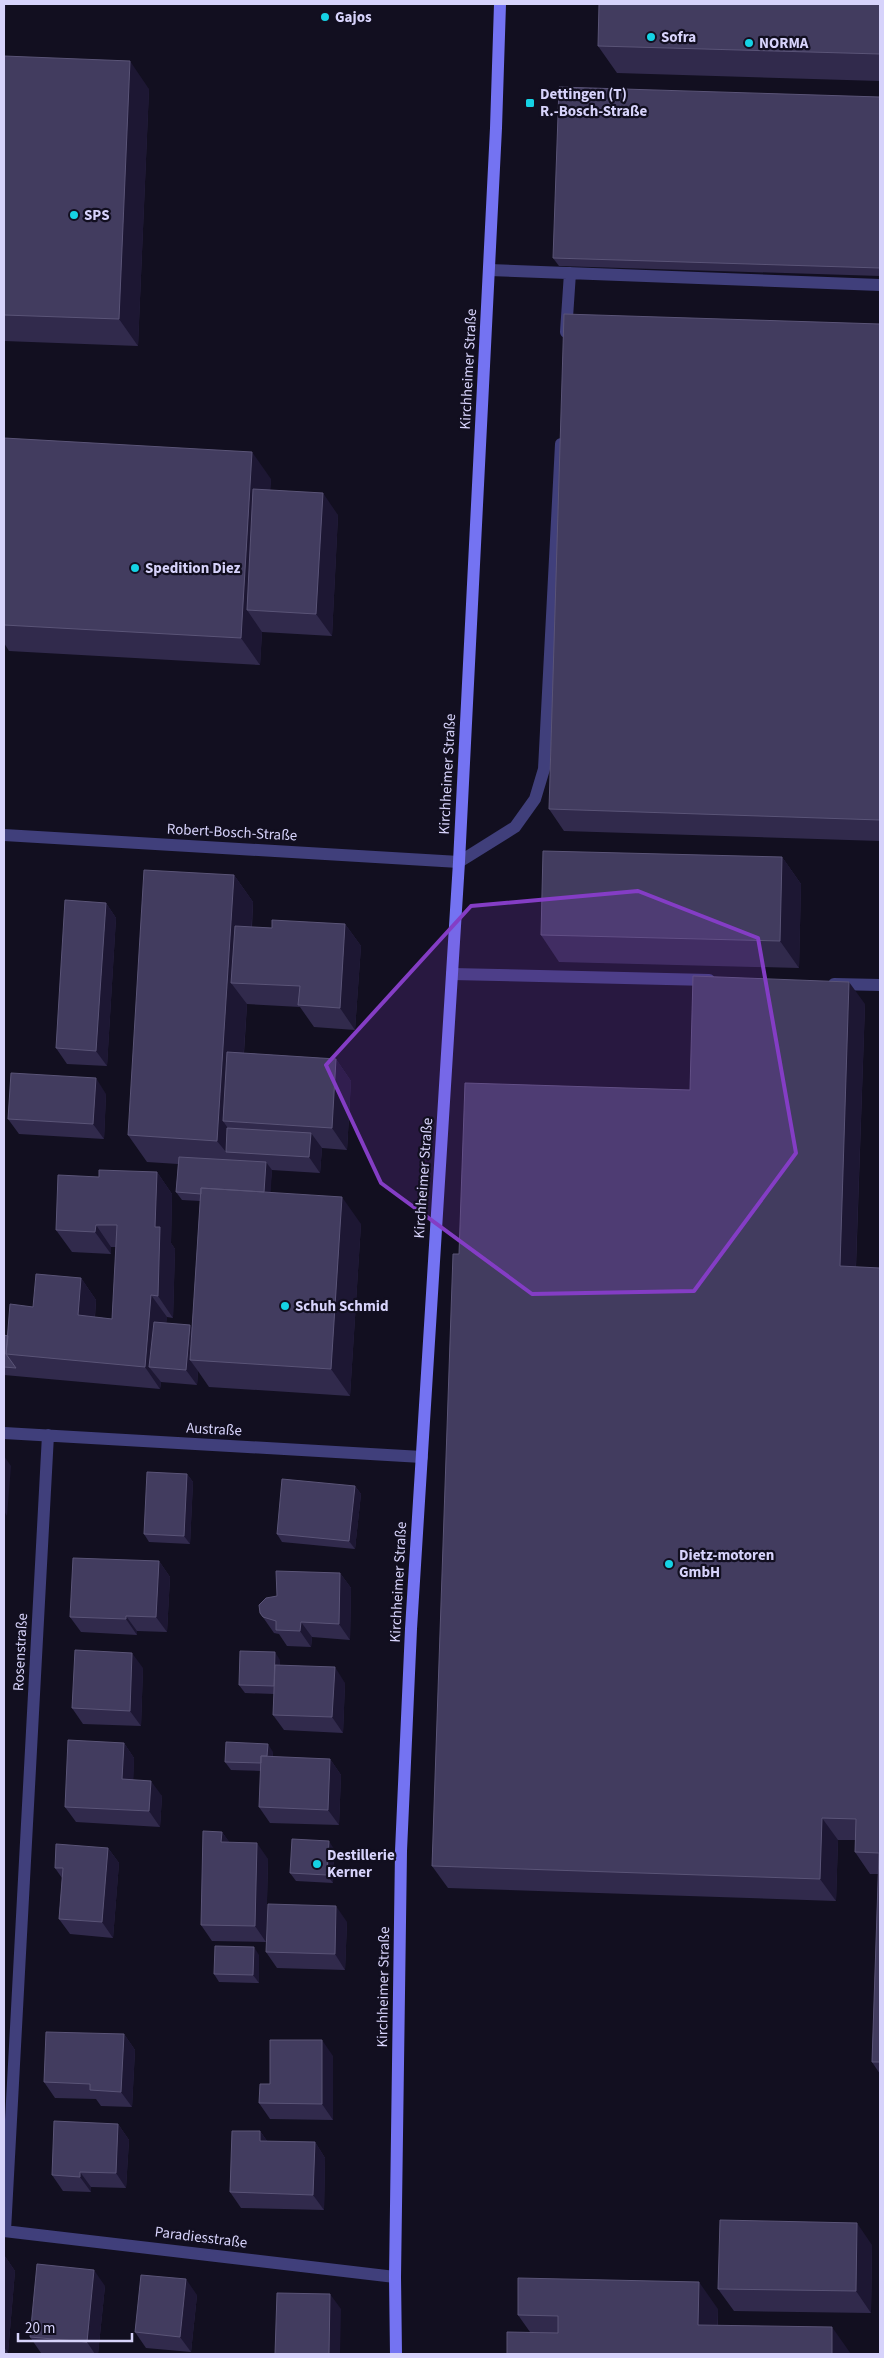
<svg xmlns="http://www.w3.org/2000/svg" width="884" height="2358" viewBox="0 0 884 2358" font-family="'Source Sans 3',sans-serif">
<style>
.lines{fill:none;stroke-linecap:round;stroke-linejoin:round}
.lane{stroke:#403f7b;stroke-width:12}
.street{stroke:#403f7b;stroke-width:12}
.secondary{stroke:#7473f2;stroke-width:12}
.wall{fill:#312a4c}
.shaded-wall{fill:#1d1733}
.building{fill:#423c5f;stroke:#5a5477}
.marked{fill:#843dc5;fill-opacity:0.2;stroke:#843dc5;stroke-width:4;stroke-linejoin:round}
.poi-dot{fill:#15d2e4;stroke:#120f20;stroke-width:2}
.labels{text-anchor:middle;stroke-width:4.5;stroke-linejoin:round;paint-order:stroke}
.poi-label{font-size:15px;font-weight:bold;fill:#d7d3fb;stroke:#120f20;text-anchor:start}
.street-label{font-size:15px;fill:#d7d3fb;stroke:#120f20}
</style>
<rect width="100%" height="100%" fill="#120f20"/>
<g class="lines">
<path class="lane" d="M489,270L880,285
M566,332L570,273
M459,862L515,827L535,799L544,769L561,444
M452,974L709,980
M834,984L880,985"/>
<path class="street" d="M4,835L459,862
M4,1433L422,1457
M4,2231L395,2277
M5,2231L48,1435"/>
<path class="secondary" d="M396,2354L395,2277L401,1851L411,1629L459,862L496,128L500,4"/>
</g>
<path class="wall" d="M880,4V81L617,73L598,46Z
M4,56L149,89L138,346L4,341Z
M880,97V276L559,266L553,258Z
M880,324V841L564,831L549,809Z
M4,438L271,479L270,490L338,515L332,636L262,632L260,665L9,651L4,643Z
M782,857L801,884L799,968L559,962L541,935Z
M234,875L253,902L252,927L272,928L345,924L361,946L355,1030L314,1027L300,1007L247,1004L244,1053L336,1059L351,1081L347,1150L322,1148L320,1173L272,1170L270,1192L361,1224L350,1396L209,1387L198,1371L197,1385L161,1382L160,1389L4,1375V1335L8,1336L33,1307L81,1278L96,1300L95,1317L112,1319L116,1247H111V1254L72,1252L56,1230L99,1177L157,1172L172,1194L171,1243L175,1249L173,1318L167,1317L166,1323L192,1328L200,1201L182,1200L176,1192L178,1164L147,1162L128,1135Z
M106,903L116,918L107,1066L67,1064L56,1048Z
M865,1004L856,1267L880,1268V2074L872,2062L878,1874H870L855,1852V1840H838L836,1901L448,1888L432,1866L459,1254L690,1090Z
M106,1094L104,1139L19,1134L8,1119Z
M187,1474L193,1482L190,1544L149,1542L144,1534Z
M355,1486L361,1494L355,1549L282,1542L277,1534Z
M159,1561L170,1577L167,1632L137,1631V1635L81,1632L70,1617Z
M340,1573L351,1588L350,1640L312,1637L311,1647L287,1646L279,1634L274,1633L260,1613L277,1596Z
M280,1660V1665L345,1683L343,1733L284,1730L273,1715L274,1694L245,1693L239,1685Z
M143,1668L141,1726L83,1724L72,1708Z
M124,1743L134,1758L133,1780L162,1796L160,1827L76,1822L65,1807Z
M273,1752V1757L330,1759L341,1775L339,1825L270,1823L259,1807L261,1771L231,1770L225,1762Z
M222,1832L229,1842L268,1859L266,1942L212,1941L201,1925Z
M108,1848L119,1863L113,1938L70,1934L59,1919L62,1878L55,1868Z
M334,1849L333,1883L296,1881L290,1873Z
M347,1922L345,1970L277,1968L266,1952Z
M259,1955V1983L219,1982L214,1974Z
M124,2034L135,2050L132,2107L101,2106L96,2099L55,2098L44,2082Z
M333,2056V2120L270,2119L259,2103Z
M118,2124L129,2140L126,2188L91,2187V2192L63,2191L52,2175Z
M260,2131L267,2141L315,2142L325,2158L324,2210L241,2208L230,2192Z
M872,2245L871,2313L734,2311L718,2289Z
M4,2255L15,2271L8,2353H4Z
M105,2286L98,2354H55L41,2353L30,2337Z
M197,2295L191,2352L146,2348L135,2332Z
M718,2309V2325L851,2354L530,2332L518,2315Z"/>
<path class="shaded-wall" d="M4,4H6L4,53Z
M130,61L149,89L138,346L119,319Z
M252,452L271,479L263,611L247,610L262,632L260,665L241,638Z
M323,493L338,515L332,636L316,614Z
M782,857L801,884L799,968L780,941Z
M234,875L253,902L248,983H231L247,1004L239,1122L223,1121L238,1143L226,1152L217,1141Z
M106,903L116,918L107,1066L96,1051Z
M345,924L361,946L355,1030L340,1008Z
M849,982L865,1004L855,1288L840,1266Z
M336,1059L351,1081L347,1150L332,1128Z
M96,1078L106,1094L104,1139L93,1124Z
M311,1133L322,1148L320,1173L309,1157Z
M266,1162L272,1170L269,1218L263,1210Z
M157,1172L172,1194L171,1243L175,1249L173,1318L158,1296L155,1227Z
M342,1197L361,1224L350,1396L331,1369Z
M96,1225L111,1247V1254L95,1232Z
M81,1278L96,1300L93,1337L78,1315Z
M151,1295L167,1317L162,1368L149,1367L161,1382L160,1389L145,1367Z
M190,1325L201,1341L190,1360L198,1371L197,1385L186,1370Z
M4,1456L11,1466L7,1516L4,1511Z
M187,1474L193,1482L190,1544L184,1536Z
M355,1486L361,1494L355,1549L349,1541Z
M159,1561L170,1577L167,1632L156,1617Z
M340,1573L351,1588L350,1640L339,1624Z
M126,1616L137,1631V1635L126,1619Z
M301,1622L312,1637L311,1647L300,1631Z
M275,1652L280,1660L279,1694L274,1686Z
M132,1653L143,1668L141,1726L130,1711Z
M335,1667L345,1683L343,1733L332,1717Z
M124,1743L134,1758L133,1795L122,1779Z
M268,1744L273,1752L272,1772L267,1764Z
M330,1759L341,1775L339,1825L328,1810Z
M151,1781L162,1796L160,1827L149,1811Z
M822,1818L838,1840L836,1901L820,1879Z
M222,1832L233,1847L221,1842Z
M329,1841L334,1849L333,1883L327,1875Z
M257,1843L268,1859L266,1942L255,1926Z
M108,1848L119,1863L113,1938L102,1922Z
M336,1906L347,1922L345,1970L335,1954Z
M254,1947L259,1955V1983L253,1975Z
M124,2034L135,2050L132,2107L121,2092Z
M322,2040L333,2056V2120L322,2104Z
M118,2124L129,2140L126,2188L116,2173Z
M260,2131L271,2147L260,2141Z
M315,2142L325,2158L324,2210L313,2195Z
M80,2172L91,2187V2192L80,2177Z
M857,2223L872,2245L871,2313L856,2291Z
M4,2255L15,2271L8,2353L4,2347Z
M94,2270L105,2286L98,2354H95L87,2342Z
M186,2279L197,2295L191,2352L180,2337Z
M699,2282L718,2309L717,2352L698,2325Z
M330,2294L341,2309L340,2354H329Z
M832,2327L851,2354H832Z"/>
<path class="building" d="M599,4H880V54L598,46Z
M4,56L130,61L119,319L4,315Z
M559,87L880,97V268L553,258Z
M564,314L880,324V820L549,809Z
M4,438L252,452L241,638L4,625Z
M253,489L323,493L316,614L247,610Z
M543,851L782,857L780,941L541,935Z
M144,870L234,875L217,1141L128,1135Z
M65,900L106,903L96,1051L56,1048Z
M272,920L345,924L340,1008L298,1005L300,986L231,983L235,926L272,928Z
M693,976L849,982L840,1266L880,1268V2062H872L879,1853L855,1852L856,1819L822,1818L820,1879L432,1866L453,1254H459L465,1083L690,1090Z
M227,1052L336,1059L332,1128L223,1121Z
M11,1073L96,1078L93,1124L8,1119Z
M227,1128L311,1133L309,1157L226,1152Z
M179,1157L266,1162L264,1192L201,1188V1194L176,1192Z
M99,1170L157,1172L155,1227H160L158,1296L151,1295L145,1367L6,1354L10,1304L33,1307L36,1274L81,1278L78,1315L112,1319L117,1225H96L95,1232L56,1230L58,1175L99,1177Z
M201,1188L342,1197L331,1369L190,1360Z
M154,1322L190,1325L186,1370L149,1367Z
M4,1335L8,1336L6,1354L16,1368L4,1367Z
M147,1472L187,1474L184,1536L144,1534Z
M282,1479L355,1486L349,1541L277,1534Z
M73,1558L159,1561L156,1617L126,1616V1619L70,1617Z
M276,1571L340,1573L339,1624L301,1622L300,1631L276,1630V1621L263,1617L260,1613L259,1605L266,1598L277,1596Z
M75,1650L132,1653L130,1711L72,1708Z
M240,1651L275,1652L274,1686L239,1685Z
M275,1665L335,1667L332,1717L273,1715Z
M68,1740L124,1743L122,1779L151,1781L149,1811L65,1807Z
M226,1742L268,1744L267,1756H261V1763L225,1762Z
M261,1756L330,1759L328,1810L259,1807Z
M203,1831L222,1832L221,1842L257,1843L255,1926L201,1925Z
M292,1839L329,1841L327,1875L290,1873Z
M56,1844L108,1848L102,1922L59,1919L63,1868H55Z
M268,1904L336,1906L335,1954L266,1952Z
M215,1946L254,1947L253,1975L214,1974Z
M46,2032L124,2034L121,2092L90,2090V2084L44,2082Z
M270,2040H322V2104L259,2103L260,2084H270Z
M54,2121L118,2124L116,2173L80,2172V2177L52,2175Z
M232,2131H260V2141L315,2142L313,2195L230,2192Z
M720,2220L857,2223L856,2291L718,2289Z
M37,2264L94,2270L87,2342L30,2337Z
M141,2275L186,2279L180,2337L135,2332Z
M518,2278L699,2282L698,2325L832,2327V2354H507V2332L558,2333V2316L518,2315Z
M277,2293L330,2294L329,2354H275Z"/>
<path class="marked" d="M638,891L758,938L796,1153L694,1291L532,1294L381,1183L326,1065L471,906Z"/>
<g class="poi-dot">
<circle cx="325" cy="17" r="5"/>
<circle cx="651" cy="37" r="5"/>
<circle cx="749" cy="43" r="5"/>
<rect x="525" y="98" width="10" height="10" rx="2.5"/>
<circle cx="74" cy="215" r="5"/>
<circle cx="135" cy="568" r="5"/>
<circle cx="285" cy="1306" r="5"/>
<circle cx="669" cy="1564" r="5"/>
<circle cx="317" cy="1864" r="5"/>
</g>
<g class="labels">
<g class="poi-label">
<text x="335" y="22">Gajos</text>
<text x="661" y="42">Sofra</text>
<text x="759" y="48">NORMA</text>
<text x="540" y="99">Dettingen (T)<tspan x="540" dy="17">R.-Bosch-Straße</tspan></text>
<text x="84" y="220">SPS</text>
<text x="145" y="573">Spedition Diez</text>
<text x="295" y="1311">Schuh Schmid</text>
<text x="679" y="1560">Dietz‐motoren<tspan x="679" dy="17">GmbH</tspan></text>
<text x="327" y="1860">Destillerie<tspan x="327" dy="17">Kerner</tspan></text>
</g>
<g class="street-label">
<text transform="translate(468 369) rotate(-87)" y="5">Kirchheimer Straße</text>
<text transform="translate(447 774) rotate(-87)" y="5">Kirchheimer Straße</text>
<text transform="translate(232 832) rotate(3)" y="5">Robert-Bosch-Straße</text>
<text transform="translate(423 1178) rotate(-86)" y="5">Kirchheimer Straße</text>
<text transform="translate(214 1429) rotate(3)" y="5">Austraße</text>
<text transform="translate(398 1582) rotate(-87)" y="5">Kirchheimer Straße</text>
<text transform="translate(20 1652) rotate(-87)" y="5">Rosenstraße</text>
<text transform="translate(383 1987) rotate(-89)" y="5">Kirchheimer Straße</text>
<text transform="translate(201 2237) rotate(7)" y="5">Paradiesstraße</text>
</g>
</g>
<rect width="884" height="2358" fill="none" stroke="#d7d3fb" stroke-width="10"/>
<path d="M18 2333v8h114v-8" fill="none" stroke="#d7d3fb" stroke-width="2.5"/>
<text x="25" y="2333" font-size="15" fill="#d7d3fb" stroke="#120f20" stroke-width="4" paint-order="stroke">20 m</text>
</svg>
